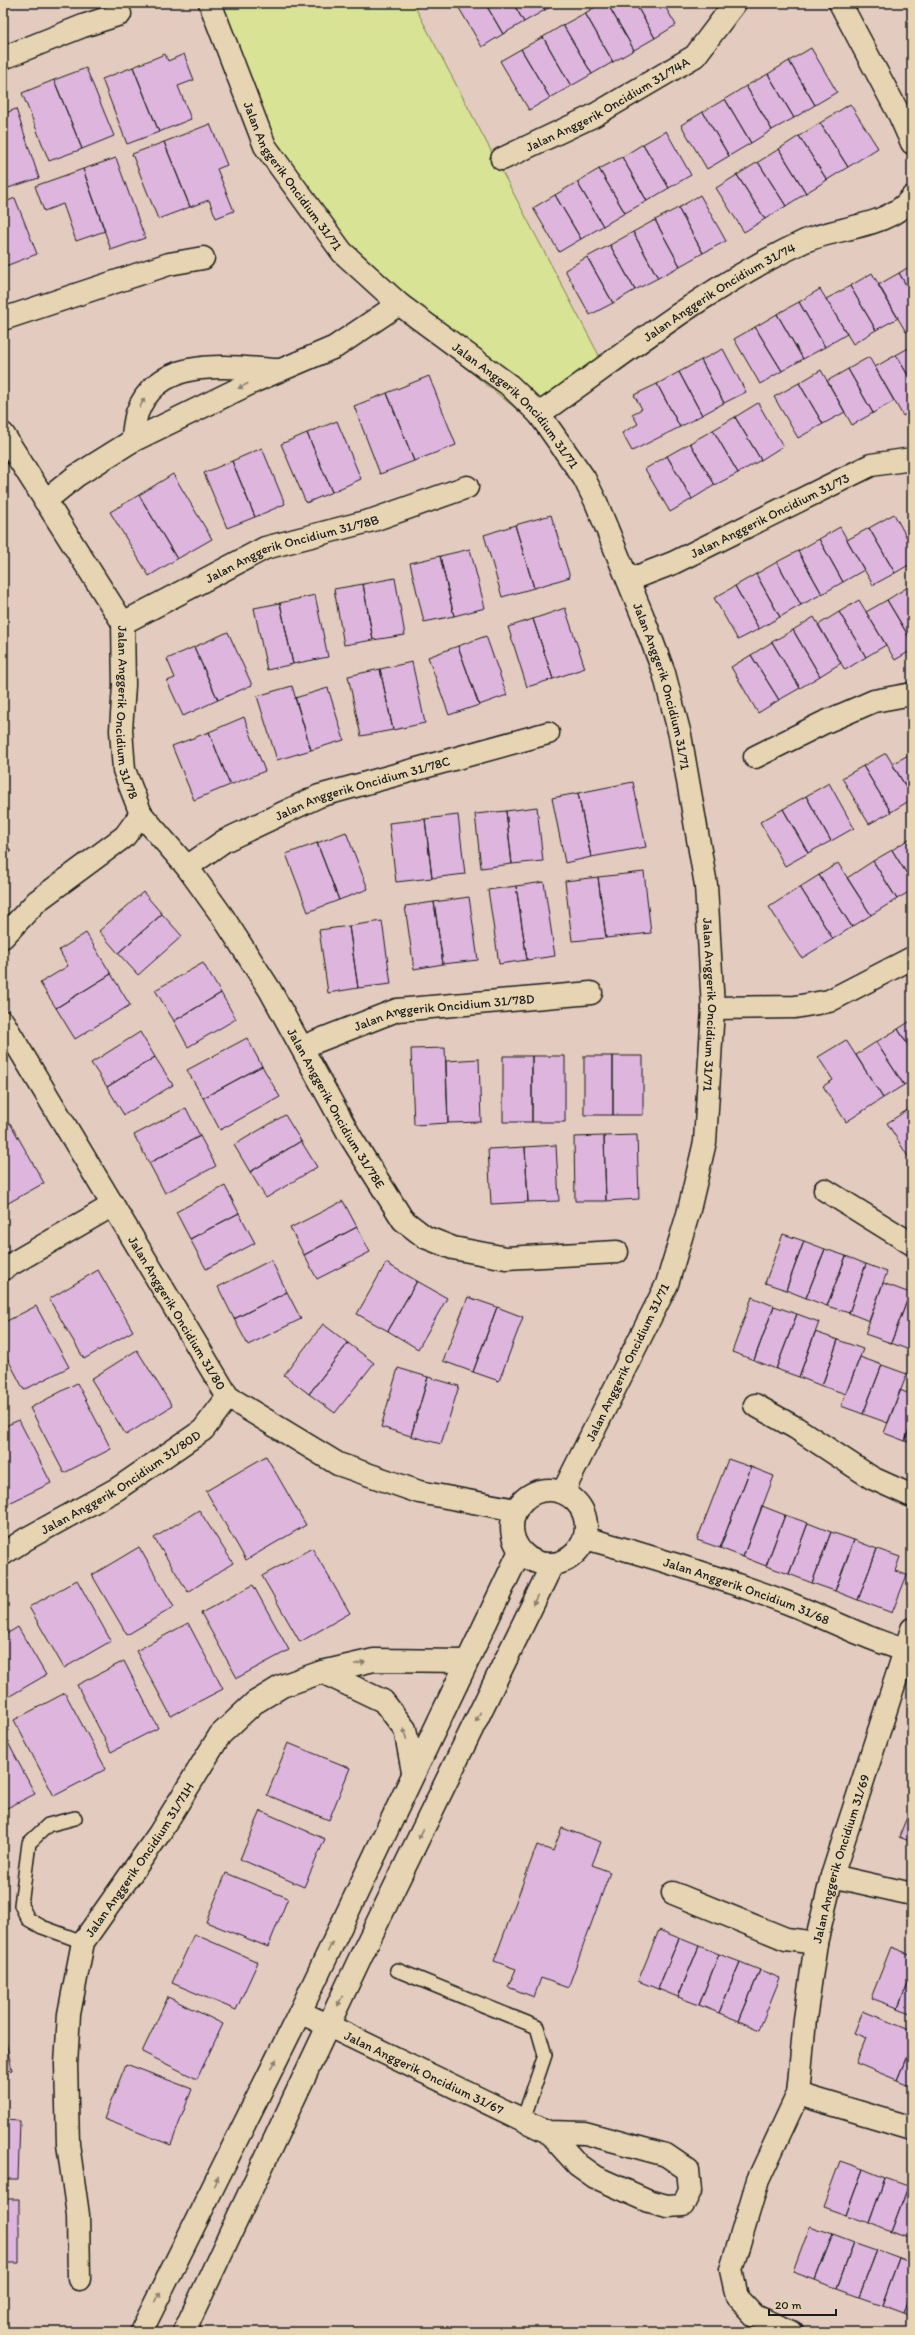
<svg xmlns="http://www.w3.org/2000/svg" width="915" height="2335" viewBox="0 0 915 2335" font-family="Itim,sans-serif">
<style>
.green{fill:#d8e396;stroke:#7a8059}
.building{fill:#ddb5dd;stroke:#1c1c1c}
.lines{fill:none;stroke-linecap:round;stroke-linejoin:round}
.service-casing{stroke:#1c1c1c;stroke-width:16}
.minor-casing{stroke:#1c1c1c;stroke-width:25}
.tertiary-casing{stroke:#1c1c1c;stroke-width:25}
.service{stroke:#e7d4b2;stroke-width:13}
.minor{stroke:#e7d4b2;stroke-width:22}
.tertiary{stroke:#e7d4b2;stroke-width:22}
.oneway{fill:#8c816e}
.labels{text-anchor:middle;stroke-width:3.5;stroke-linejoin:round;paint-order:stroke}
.street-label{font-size:13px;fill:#1c1c1c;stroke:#e7d4b2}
</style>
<rect width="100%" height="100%" fill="#e4cbbf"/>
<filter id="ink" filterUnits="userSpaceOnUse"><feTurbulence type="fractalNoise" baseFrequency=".025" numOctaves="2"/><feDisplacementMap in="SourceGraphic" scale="8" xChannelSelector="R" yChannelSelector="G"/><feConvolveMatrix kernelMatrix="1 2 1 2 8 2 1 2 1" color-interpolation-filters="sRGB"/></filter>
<g filter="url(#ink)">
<path class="green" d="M211,3H413L603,363L520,412L416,328L266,145Z"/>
<path class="building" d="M456,3H485L503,34L482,47Z
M485,3H513L524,22L503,34Z
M513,3H541L545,10L524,22Z
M541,3H557L545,10Z
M602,3H607L634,50L613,62L585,13Z
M607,3H635L655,38L634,50Z
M635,3H663L676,25L655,38Z
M585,13L613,62L592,74L563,25Z
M563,25L592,74L571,86L543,37Z
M543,37L571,86L550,98L521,49Z
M811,48L837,92L815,105L789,61Z
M521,49L550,98L529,110L500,61Z
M165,54L168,61L184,54L194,80L178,86L191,119L159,132L133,67Z
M789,61L815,105L794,118L768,74Z
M133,67L159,132L127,144L102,79Z
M86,68L114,136L82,149L54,80Z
M768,74L794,118L772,130L746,86Z
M54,80L82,149L49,161L22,93Z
M746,86L772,130L751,143L725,99Z
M725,99L751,143L729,156L703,112Z
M850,104L878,148L848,167L820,123Z
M16,109L39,178L5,189L3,114Z
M703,112L729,156L707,169L681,125Z
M820,123L848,167L827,180L799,136Z
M210,124L227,165L217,169L234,211L216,218L209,200L190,207L164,142Z
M666,131L691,175L669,188L643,144Z
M799,136L827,180L806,193L779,149Z
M164,142L190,207L158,219L132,154Z
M643,144L669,188L647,201L622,157Z
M779,149L806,193L786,206L758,162Z
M622,157L647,201L625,213L599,169Z
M116,158L145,238L111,250L83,169Z
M758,162L786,206L765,219L737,175Z
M83,169L105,231L76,241L63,204L44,211L35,186Z
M599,169L625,213L603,226L577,182Z
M737,175L765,219L744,232L716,188Z
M577,182L603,226L581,239L555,195Z
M555,195L581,239L559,252L533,208Z
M700,195L726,241L703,253L678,208Z
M15,198L37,254L3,267V203Z
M678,208L703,253L680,266L655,220Z
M655,220L680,266L658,278L633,232Z
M633,232L658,278L635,290L610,245Z
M610,245L635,290L613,303L587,257Z
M587,257L613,303L590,315L565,270Z
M912,265V295L899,273Z
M872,273L898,318L876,330L850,286Z
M899,273L912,295V328L906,332L878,285Z
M850,286L876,330L853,344L826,299Z
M820,289L847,334L825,347L799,302Z
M799,302L825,347L803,359L777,314Z
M777,314L803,359L782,371L755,327Z
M755,327L782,371L760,384L734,339Z
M912,346V382L896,355Z
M723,349L746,392L724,403L701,360Z
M896,355L912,382V410L903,416L875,367Z
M869,357L894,401L873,413L848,369Z
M701,360L724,403L702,415L679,372Z
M848,369L873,413L852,425L827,381Z
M821,370L845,412L823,424L799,383Z
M679,372L702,415L680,427L657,384Z
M429,376L456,445L414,461L387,393Z
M799,383L823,424L798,438L774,397Z
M657,384L680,427L632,451L622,433L638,424L632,414L642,409L634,395Z
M387,393L414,461L380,474L354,406Z
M758,403L783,446L761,460L735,417Z
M735,417L761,460L738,473L713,430Z
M337,421L361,479L332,492L307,433Z
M713,430L738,473L715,485L690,443Z
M307,433L332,492L306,503L281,444Z
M690,443L715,485L692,499L667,456Z
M262,448L285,504L255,517L232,461Z
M667,456L692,499L670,512L645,469Z
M232,461L255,517L227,528L204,473Z
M173,474L212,539L177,559L139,495Z
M139,495L177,559L149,576L110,512Z
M894,514L912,547V563L895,573L869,528Z
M551,515L570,577L534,588L515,525Z
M515,525L534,588L502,597L484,535Z
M840,527L864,570L843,582L819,539Z
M869,528L895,573L873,585L847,540Z
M819,539L843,582L822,594L798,551Z
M470,549L485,608L454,616L440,556Z
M798,551L822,594L801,605L777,562Z
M440,556L454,616L424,622L410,563Z
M777,562L801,605L780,617L756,574Z
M756,574L780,617L759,629L735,586Z
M395,578L405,635L373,640L363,584Z
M363,584L373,640L344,645L334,589Z
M911,585L912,587V642L887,600Z
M735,586L759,629L738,640L714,598Z
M315,595L328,657L293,664L280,603Z
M859,600L886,645L866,657L839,612Z
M887,600L912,642V650L895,660L866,612Z
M280,603L293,664L267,670L254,608Z
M565,608L585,668L553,679L533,619Z
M839,612L866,657L845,670L818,625Z
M814,617L841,663L820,676L793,630Z
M533,619L553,679L527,687L508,627Z
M793,630L820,676L800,688L772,642Z
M228,632L252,685L218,700L194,647Z
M486,636L507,695L479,705L458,646Z
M772,642L800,688L779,700L751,655Z
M458,646L479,705L449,715L428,657Z
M194,647L218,700L183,716L167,681L175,678L167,659Z
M751,655L779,700L758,713L731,667Z
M412,662L425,723L393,730L380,669Z
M380,669L393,730L361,736L348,676Z
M292,686L311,750L277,760L257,696Z
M328,688L344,740L311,750L295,698Z
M244,717L265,771L230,785L209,732Z
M209,732L230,785L194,800L172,746Z
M886,753L912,797V799L891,812L863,766Z
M912,753V797L892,764Z
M863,766L891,812L869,824L842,778Z
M633,782L646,847L591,857L578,793Z
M829,783L854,828L831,841L806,796Z
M578,793L591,857L565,863L552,798Z
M806,796L831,841L808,853L783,809Z
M537,807L543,861L512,864L506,811Z
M783,809L808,853L785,866L760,822Z
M506,811L512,864L481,868L475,814Z
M458,815L465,874L432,878L425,819Z
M425,819L432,878L396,882L389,823Z
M346,832L368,889L339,900L317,843Z
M3,836L11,852L3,857Z
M912,837V882L892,850Z
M317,843L339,900L308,912L286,854Z
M892,850L912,882V890L897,899L873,861Z
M873,861L897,899L871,915L847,878Z
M838,863L871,915L852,927L819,875Z
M644,872L651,933L606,938L598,877Z
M819,875L852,927L833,939L800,887Z
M598,877L606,938L572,941L565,881Z
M544,882L555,956L527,960L516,886Z
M516,886L527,960L499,964L488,890Z
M800,887L833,939L802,958L769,907Z
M143,892L162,914L118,953L99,931Z
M469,897L478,960L443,964L434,902Z
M434,902L443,964L414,969L405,906Z
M162,914L182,936L138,975L118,953Z
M382,921L391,984L358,988L349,926Z
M349,926L358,988L328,993L319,930Z
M86,933L111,974L56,1008L40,983L68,966L59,950Z
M203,963L221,993L174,1021L155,990Z
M111,974L130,1005L75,1039L56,1008Z
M221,993L236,1019L188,1047L174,1021Z
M912,1020V1052L898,1029Z
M898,1029L912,1052V1080L904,1085L876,1042Z
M140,1032L155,1057L107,1087L91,1063Z
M247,1038L262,1066L203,1098L187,1070Z
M846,1040L883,1098L846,1122L823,1086L833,1080L818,1057Z
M876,1042L904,1085L883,1098L856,1055Z
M445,1048L448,1123L414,1125L411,1049Z
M503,1056H532V1122H503Z
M532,1056H565V1122H532Z
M584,1056H613V1115H584Z
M613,1056H643V1115H613Z
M155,1057L173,1085L124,1115L107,1087Z
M479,1059L481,1122L448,1123L446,1061Z
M262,1066L280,1097L220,1130L203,1098Z
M186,1108L200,1136L149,1163L134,1135Z
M909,1109L912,1115V1163L887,1123Z
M285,1115L301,1141L250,1172L234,1145Z
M10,1123L44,1183L3,1206V1127Z
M637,1135L639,1199L606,1201L604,1136Z
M200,1136L216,1166L165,1193L149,1163Z
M604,1136L606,1201H575L574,1137Z
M301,1141L317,1167L266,1198L250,1172Z
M556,1145L559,1201L528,1202L525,1147Z
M525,1147L528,1202L491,1204L488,1149Z
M225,1186L239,1213L190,1239L176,1212Z
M343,1201L357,1227L304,1255L290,1228Z
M239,1213L255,1243L206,1269L190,1239Z
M357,1227L370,1252L317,1279L304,1255Z
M783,1234L804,1241L786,1290L765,1283Z
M804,1241L825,1249L806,1298L786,1290Z
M825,1249L846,1256L827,1306L806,1298Z
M846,1256L866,1264L849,1313L827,1306Z
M271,1260L287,1292L234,1319L218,1287Z
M386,1263L417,1281L388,1331L357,1314Z
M866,1264L887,1272L869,1321L849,1313Z
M98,1270L133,1331L84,1359L49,1299Z
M417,1281L447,1298L418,1349L388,1331Z
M883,1283L910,1293L891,1343L865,1334Z
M287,1292L301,1319L248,1345L234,1319Z
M910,1293L912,1294V1351L891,1343Z
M468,1297L497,1307L473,1372L443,1361Z
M752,1297L774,1306L754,1360L732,1352Z
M36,1306L69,1367L24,1390L3,1350V1323Z
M774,1306L797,1314L776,1369L754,1360Z
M497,1307L523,1317L499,1381L473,1372Z
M797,1314L819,1322L799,1377L776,1369Z
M323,1324L348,1343L309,1394L284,1375Z
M815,1332L838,1340L822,1386L799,1377Z
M838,1340L863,1349L846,1394L822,1386Z
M348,1343L374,1363L335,1413L309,1394Z
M137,1350L172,1406L126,1435L91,1379Z
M860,1357L882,1365L863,1414L841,1406Z
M882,1365L907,1374L888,1423L863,1414Z
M398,1368L428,1377L411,1436L381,1427Z
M428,1377L459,1386L441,1444L411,1436Z
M77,1383L111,1449L64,1473L30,1408Z
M900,1390L912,1395V1422L905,1441L884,1433Z
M19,1420L51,1483L5,1505L3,1501V1427Z
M912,1422V1443L905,1441Z
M266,1456L306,1525L246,1560L206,1491Z
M728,1459L751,1467L720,1548L697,1540Z
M751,1467L774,1476L743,1557L720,1548Z
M762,1506L785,1515L766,1566L743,1557Z
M199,1510L233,1563L188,1592L154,1538Z
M785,1515L808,1523L789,1574L766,1566Z
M808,1523L831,1532L812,1583L789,1574Z
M831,1532L854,1540L835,1591L812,1583Z
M854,1540L877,1549L858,1600L835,1591Z
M139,1547L174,1607L127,1635L92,1575Z
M312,1548L350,1613L300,1642L262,1576Z
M877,1549L900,1557L895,1571L907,1575L892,1613L858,1600Z
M77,1580L111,1641L64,1668L29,1607Z
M253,1585L289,1650L237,1678L201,1613Z
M188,1623L223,1689L171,1716L136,1651Z
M18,1627L46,1675L3,1700V1636Z
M124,1661L158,1728L111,1752L77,1685Z
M65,1693L106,1769L54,1796L14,1720Z
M3,1733L35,1794L3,1810Z
M288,1743L350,1768L329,1820L267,1795Z
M912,1804V1842L899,1837Z
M261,1811L325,1839L304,1887L240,1859Z
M562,1828L601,1842L592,1865L610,1872L568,1988L541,1978L534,1997L508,1987L516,1969L494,1961L537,1845L553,1851Z
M226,1873L288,1898L268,1947L206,1922Z
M659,1930L679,1938L658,1989L638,1981Z
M194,1934L258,1962L236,2010L172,1983Z
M679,1938L699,1946L678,1997L658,1989Z
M699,1946L719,1954L699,2005L678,1997Z
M891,1947L912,1955V1973L898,2008L871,1998Z
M719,1954L740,1962L719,2013L699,2005Z
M740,1962L760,1970L739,2021L719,2013Z
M760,1970L780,1978L759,2030L739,2021Z
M912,1973V2014L898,2008Z
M168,1997L223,2024L197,2079L142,2052Z
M863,2011L912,2031V2044L897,2080L856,2063L866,2038L854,2033Z
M3,2028L12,2070L3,2072Z
M912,2044V2086L897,2080Z
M126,2064L192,2089L171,2145L104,2119Z
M3,2120L20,2121L18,2179H3Z
M840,2161L863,2169L846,2215L823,2207Z
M863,2169L885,2178L869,2223L846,2215Z
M885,2178L908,2186L891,2232L869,2223Z
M908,2186L912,2188V2239L891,2232Z
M3,2199H19V2263H3Z
M810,2226L833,2234L815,2280L793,2272Z
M833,2234L854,2242L837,2289L815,2280Z
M854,2242L877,2250L859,2297L837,2289Z
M877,2250L899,2258L882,2305L859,2297Z
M899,2258L912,2263V2291L904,2313L882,2305Z
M912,2291V2316L904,2313Z"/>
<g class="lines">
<defs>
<path id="service" d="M75,1818L48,1825L29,1843L21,1905L28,1919L42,1927L83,1942
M397,1970L537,2027L545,2055L523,2120"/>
<g id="minor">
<path d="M840,3L900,116L912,143"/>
<path d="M3,58L83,26L120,14"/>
<path id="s1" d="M502,159L593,116L695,56L735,3"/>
<path d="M3,319L169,264L203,258"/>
<path id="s2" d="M539,414C625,354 709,285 805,241C837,227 891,227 912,197"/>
<path id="s3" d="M3,434L123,623L124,685L121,730L124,770L141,814L125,836L37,901L3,937"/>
<path d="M132,441C134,432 134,422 137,413C159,355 227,367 276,370"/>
<path d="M45,501L76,476L132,441L255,381L335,347L399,304"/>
<path id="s4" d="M629,580L673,563L871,465L912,459"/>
<path id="s5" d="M123,623L265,548L373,520L467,487"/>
<path d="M755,757L823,723L874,701L912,694"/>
<path id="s6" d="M141,814L187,867L223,917L270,990L350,1136L403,1220L425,1237L453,1248L506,1258L617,1252"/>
<path id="s7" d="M187,867L224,841L319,796L548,733"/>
<path d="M713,1008L795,1007L829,1001L912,958"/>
<path id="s8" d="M3,1022L228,1397L338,1464L419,1492L516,1510"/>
<path id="s9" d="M302,1047L397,1010L591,993"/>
<path d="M825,1190L912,1244"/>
<path d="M3,1269L113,1205"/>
<path d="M755,1405L796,1428L872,1478L912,1496"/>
<path id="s10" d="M585,1538C654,1557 721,1578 788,1603C829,1619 868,1640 912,1652"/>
<path id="s11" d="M3,1554L26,1539L117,1489L203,1430L228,1397"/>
<path d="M322,1672L383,1701L405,1729L413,1772"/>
<path d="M832,1876L912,1894"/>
<path d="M673,1893L786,1939L816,1943"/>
<path id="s12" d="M300,2012L548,2132L578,2165L595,2177L649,2201L667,2206L683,2205L690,2191L688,2170L666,2155L585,2133L548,2132"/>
<path d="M798,2094L912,2128"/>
<path id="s13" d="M79,2279L78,2215L68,2144L66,2064L69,2014L83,1942L159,1834L220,1735L254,1703L282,1686L322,1672L374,1660L465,1661"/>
<path id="s14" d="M792,2332L755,2316L737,2297L731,2270L758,2180L798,2094L805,2019L816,1943L832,1876L912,1629"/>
</g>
<g id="tertiary">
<path id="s15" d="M210,3L265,146L342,252L399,304L509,385L539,414L584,478L596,502L643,617L664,673L680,735L706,885L713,1008L705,1142L688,1214L667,1284L563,1492"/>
<circle cx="549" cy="1527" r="37"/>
<path d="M141,2332L300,2012L520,1551"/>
<path d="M184,2332L361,1956L552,1565"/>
</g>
</defs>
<use href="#service" class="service-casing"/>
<use href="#minor" class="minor-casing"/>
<use href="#tertiary" class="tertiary-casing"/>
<use href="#service" class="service"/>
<use href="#minor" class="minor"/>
<use href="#tertiary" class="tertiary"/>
</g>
<defs><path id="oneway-solid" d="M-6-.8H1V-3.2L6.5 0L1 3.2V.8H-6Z"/></defs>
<g class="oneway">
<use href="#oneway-solid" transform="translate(243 386) rotate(153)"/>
<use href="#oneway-solid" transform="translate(142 403) rotate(-64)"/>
<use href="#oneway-solid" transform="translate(535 1600) rotate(116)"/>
<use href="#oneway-solid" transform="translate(360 1663) rotate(-13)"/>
<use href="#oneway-solid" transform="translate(478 1717) rotate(116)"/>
<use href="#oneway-solid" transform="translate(405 1734) rotate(-105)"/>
<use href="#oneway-solid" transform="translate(421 1834) rotate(116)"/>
<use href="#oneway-solid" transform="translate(330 1947) rotate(-65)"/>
<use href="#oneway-solid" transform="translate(340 2001) rotate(115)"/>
<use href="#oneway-solid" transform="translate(274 2064) rotate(-64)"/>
<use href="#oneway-solid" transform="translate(216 2181) rotate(-64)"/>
<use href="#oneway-solid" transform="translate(158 2297) rotate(-64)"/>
</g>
</g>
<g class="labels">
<g class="street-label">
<text dy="5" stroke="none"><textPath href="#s1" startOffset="119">Jalan Anggerik Oncidium 31/74A</textPath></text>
<text dy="5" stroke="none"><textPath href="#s15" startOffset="193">Jalan Anggerik Oncidium 31/71</textPath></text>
<text dy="5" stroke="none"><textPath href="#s2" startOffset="218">Jalan Anggerik Oncidium 31/74</textPath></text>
<text dy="5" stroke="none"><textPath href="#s15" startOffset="517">Jalan Anggerik Oncidium 31/71</textPath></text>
<text dy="5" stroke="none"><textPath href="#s4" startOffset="155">Jalan Anggerik Oncidium 31/73</textPath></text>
<text dy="5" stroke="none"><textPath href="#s5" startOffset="186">Jalan Anggerik Oncidium 31/78B</textPath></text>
<text dy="5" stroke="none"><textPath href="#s15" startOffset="841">Jalan Anggerik Oncidium 31/71</textPath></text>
<text dy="5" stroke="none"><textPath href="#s3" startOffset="314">Jalan Anggerik Oncidium 31/78</textPath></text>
<text dy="5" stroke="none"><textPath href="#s7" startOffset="194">Jalan Anggerik Oncidium 31/78C</textPath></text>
<text dy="5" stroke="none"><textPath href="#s15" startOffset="1165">Jalan Anggerik Oncidium 31/71</textPath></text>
<text dy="5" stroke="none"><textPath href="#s9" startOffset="148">Jalan Anggerik Oncidium 31/78D</textPath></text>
<text dy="5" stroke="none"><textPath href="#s6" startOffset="354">Jalan Anggerik Oncidium 31/78E</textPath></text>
<text dy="5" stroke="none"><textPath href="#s8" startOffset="339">Jalan Anggerik Oncidium 31/80</textPath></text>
<text transform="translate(627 1362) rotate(-64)" y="5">Jalan Anggerik Oncidium 31/71</text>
<text dy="5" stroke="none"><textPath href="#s11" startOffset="138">Jalan Anggerik Oncidium 31/80D</textPath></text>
<text dy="5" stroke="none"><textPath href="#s10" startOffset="170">Jalan Anggerik Oncidium 31/68</textPath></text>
<text dy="5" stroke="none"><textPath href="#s14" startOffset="523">Jalan Anggerik Oncidium 31/69</textPath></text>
<text dy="5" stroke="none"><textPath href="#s13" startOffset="439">Jalan Anggerik Oncidium 31/71H</textPath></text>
<text dy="5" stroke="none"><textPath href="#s12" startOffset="138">Jalan Anggerik Oncidium 31/67</textPath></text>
</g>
</g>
<rect width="915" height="2335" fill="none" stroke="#e7d4b2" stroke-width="16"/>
<rect x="8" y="8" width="899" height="2319" fill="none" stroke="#1c1c1c" stroke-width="1.5" filter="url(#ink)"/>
<path d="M769 2309v6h67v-6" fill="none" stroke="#1c1c1c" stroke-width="2"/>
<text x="775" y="2309" font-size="12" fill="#1c1c1c" stroke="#e7d4b2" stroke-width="3" paint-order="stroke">20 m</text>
</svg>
